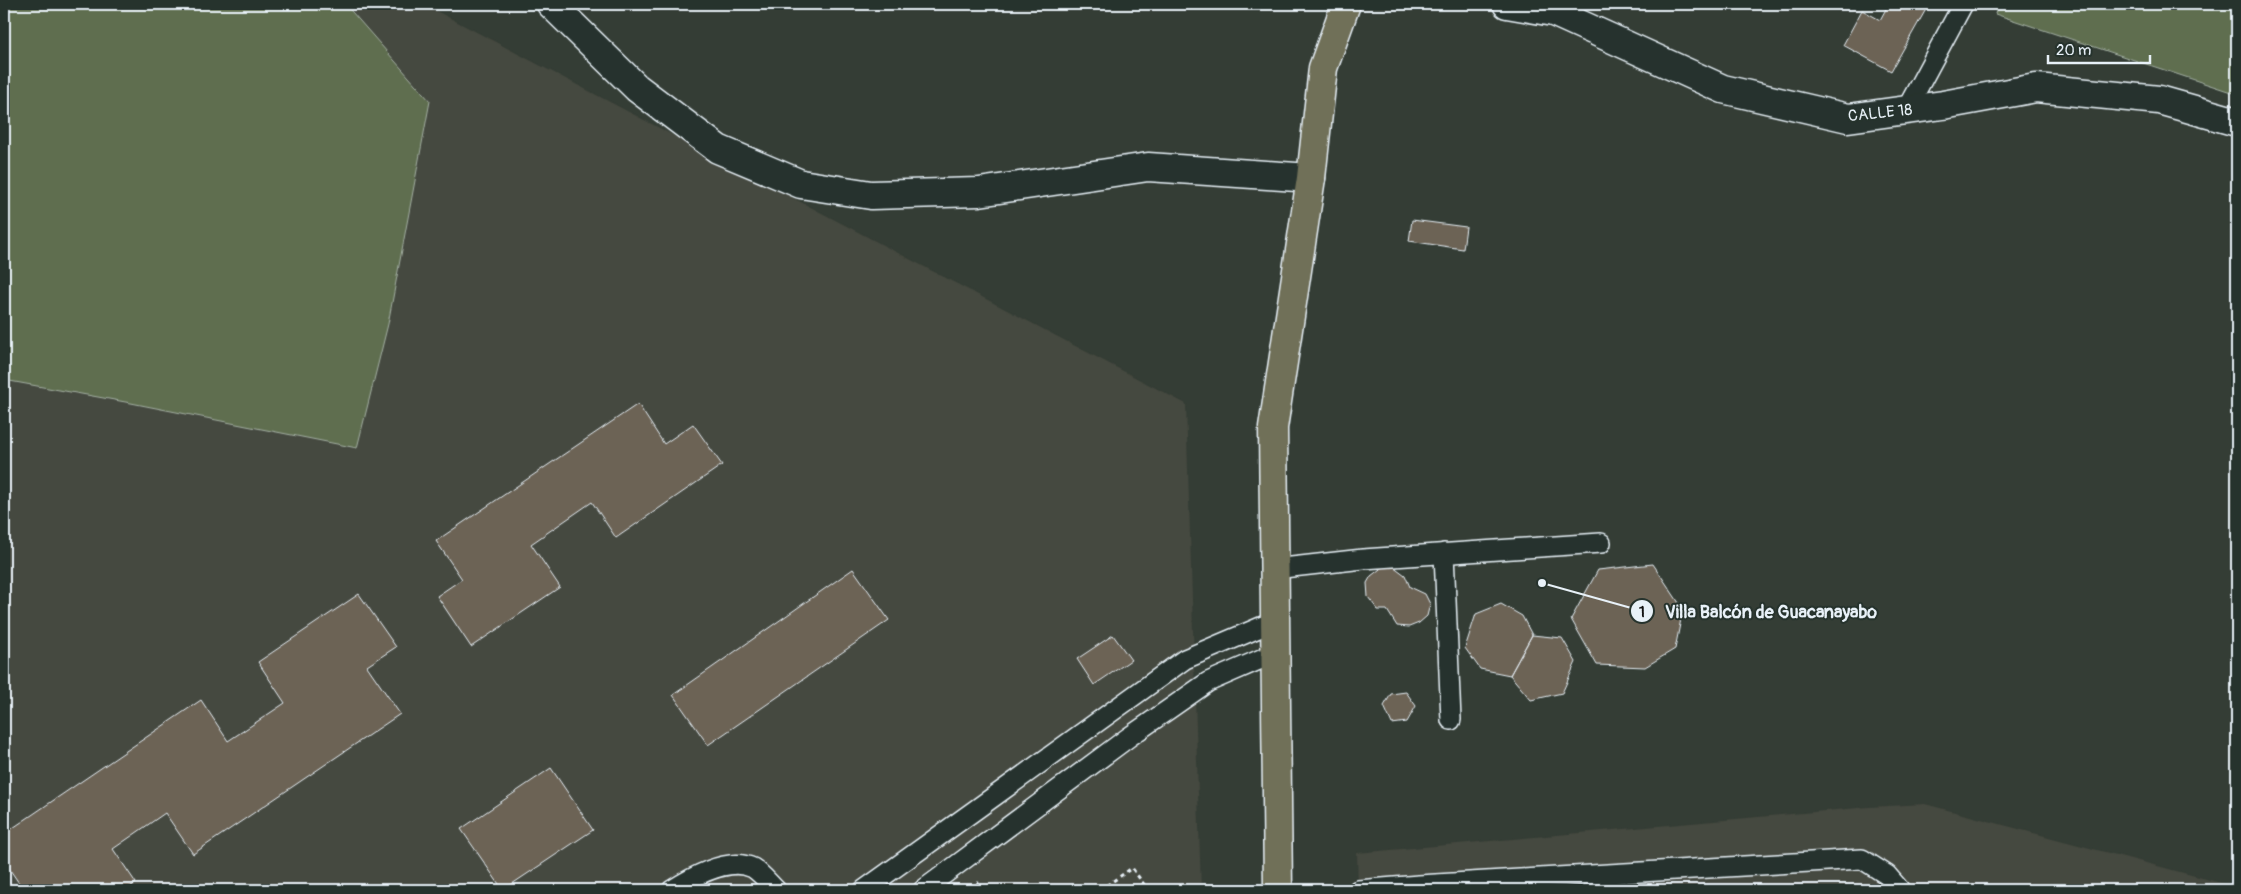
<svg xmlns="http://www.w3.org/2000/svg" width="2241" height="894" viewBox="0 0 2241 894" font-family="Pangolin,sans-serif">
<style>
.built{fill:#45483f}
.green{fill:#5f6e50;stroke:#a4b0a4}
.building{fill:#6c6355;stroke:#e8f1f8}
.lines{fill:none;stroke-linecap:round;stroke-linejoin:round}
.service-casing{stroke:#e8f1f8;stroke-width:22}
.minor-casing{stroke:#e8f1f8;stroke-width:31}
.primary-casing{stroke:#e8f1f8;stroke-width:31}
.path{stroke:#e8f1f8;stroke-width:3;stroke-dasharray:4 4;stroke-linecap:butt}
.service{stroke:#26332d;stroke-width:19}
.minor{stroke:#26332d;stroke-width:28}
.primary{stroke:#706f59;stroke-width:28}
.labels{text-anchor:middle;stroke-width:4;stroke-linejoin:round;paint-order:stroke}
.street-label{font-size:16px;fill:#e8f1f8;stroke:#26332d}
.leader{fill:none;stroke:#e8f1f8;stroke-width:2}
.callout-dot{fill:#e8f1f8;stroke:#26332d;stroke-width:2}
.mark-label{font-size:15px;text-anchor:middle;font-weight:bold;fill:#111}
.callout-label{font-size:18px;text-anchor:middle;font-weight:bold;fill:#e8f1f8;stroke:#26332d;stroke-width:4;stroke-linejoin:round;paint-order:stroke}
</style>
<rect width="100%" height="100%" fill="#343d35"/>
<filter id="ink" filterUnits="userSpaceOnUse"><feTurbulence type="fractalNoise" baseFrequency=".02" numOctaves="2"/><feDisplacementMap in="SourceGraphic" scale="10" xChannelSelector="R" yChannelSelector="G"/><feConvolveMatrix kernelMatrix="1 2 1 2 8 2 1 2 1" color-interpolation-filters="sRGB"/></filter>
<g filter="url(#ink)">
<path class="built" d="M4,4H423L1186,404L1201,890H4Z
M1925,804L2225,884L2226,890H1358L1357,853L1869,807Z"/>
<path class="green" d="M4,4H345L430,101L388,324L357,448L131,403L4,380Z
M1998,4H2237V94L1995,14Z"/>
<path class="building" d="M1877,4H1929L1891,71L1843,45L1862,10L1880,20L1886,9Z
M1412,220L1466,227L1463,249L1409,241Z
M638,404L664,444L693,424L722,465L616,538L592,502L531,544L560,587L471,647L437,596L462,579L436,541Z
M1653,564L1683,609L1675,649L1645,667L1597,665L1571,619L1598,570Z
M1384,566H1393L1405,575L1410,587L1425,594L1430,604L1427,616L1419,623L1409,627L1397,626L1387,610H1378L1368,597L1367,583L1371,576Z
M853,569L889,620L708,745L673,695Z
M359,594L396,647L367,666L400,714L193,854L165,813L113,849L136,883L125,890H21L23,889L4,861V834L201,700L228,741L285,703L258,662Z
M1501,604L1522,616L1532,635L1510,675L1480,669L1465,648L1476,614Z
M1113,635L1131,660L1094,685L1077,659Z
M1532,635L1562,638L1576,662L1562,693L1531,700L1510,675Z
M1406,692L1416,706L1407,722L1392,724L1384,706L1391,694Z
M551,768L593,830L503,890L461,829Z"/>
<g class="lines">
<defs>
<path id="service" d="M1906,110L1963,4
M1444,553L1451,720
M1274,569L1363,559L1601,543
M672,890C692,877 729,856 753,868C761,873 769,883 776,890
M864,890L1185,659L1275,621
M923,890L1129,737L1208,682L1275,653
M1358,890L1419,885L1862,859L1887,875L1900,890"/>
<path id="minor" d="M551,4L637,88L718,149L801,184L871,195L979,192L1148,167L1311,178
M1507,4L1553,12L1723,89L1848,118L1943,105L2036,88L2159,100L2237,122"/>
<path id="primary" d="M1278,890L1273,428L1311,178L1323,68L1346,4"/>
</defs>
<use href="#service" class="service-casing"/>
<use href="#minor" class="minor-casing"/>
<use href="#primary" class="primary-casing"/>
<path class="path" d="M977,882L983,890
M1100,890L1132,868L1148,890"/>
<use href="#service" class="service"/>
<use href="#minor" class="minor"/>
<use href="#primary" class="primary"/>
</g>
</g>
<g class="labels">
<g class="street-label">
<text transform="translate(1880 112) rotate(-6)" y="6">CALLE 18</text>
</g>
</g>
<path class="leader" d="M1542 583L1642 611"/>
<g class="callout-dot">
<circle cx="1542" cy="583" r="5"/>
<circle cx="1642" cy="611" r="12"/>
</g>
<g class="mark-label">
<text x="1642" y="617">1</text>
</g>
<g class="callout-label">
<text x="1771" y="618">Villa Balcón de Guacanayabo</text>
</g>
<rect width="2241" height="894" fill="none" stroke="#26332d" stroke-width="20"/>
<rect x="10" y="10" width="2221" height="874" fill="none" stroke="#e8f1f8" stroke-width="2" filter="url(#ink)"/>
<path d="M2048 55v8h102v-8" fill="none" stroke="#e8f1f8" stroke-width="2.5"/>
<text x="2056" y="55" font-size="15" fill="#e8f1f8" stroke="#26332d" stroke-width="4" paint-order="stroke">20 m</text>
</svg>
